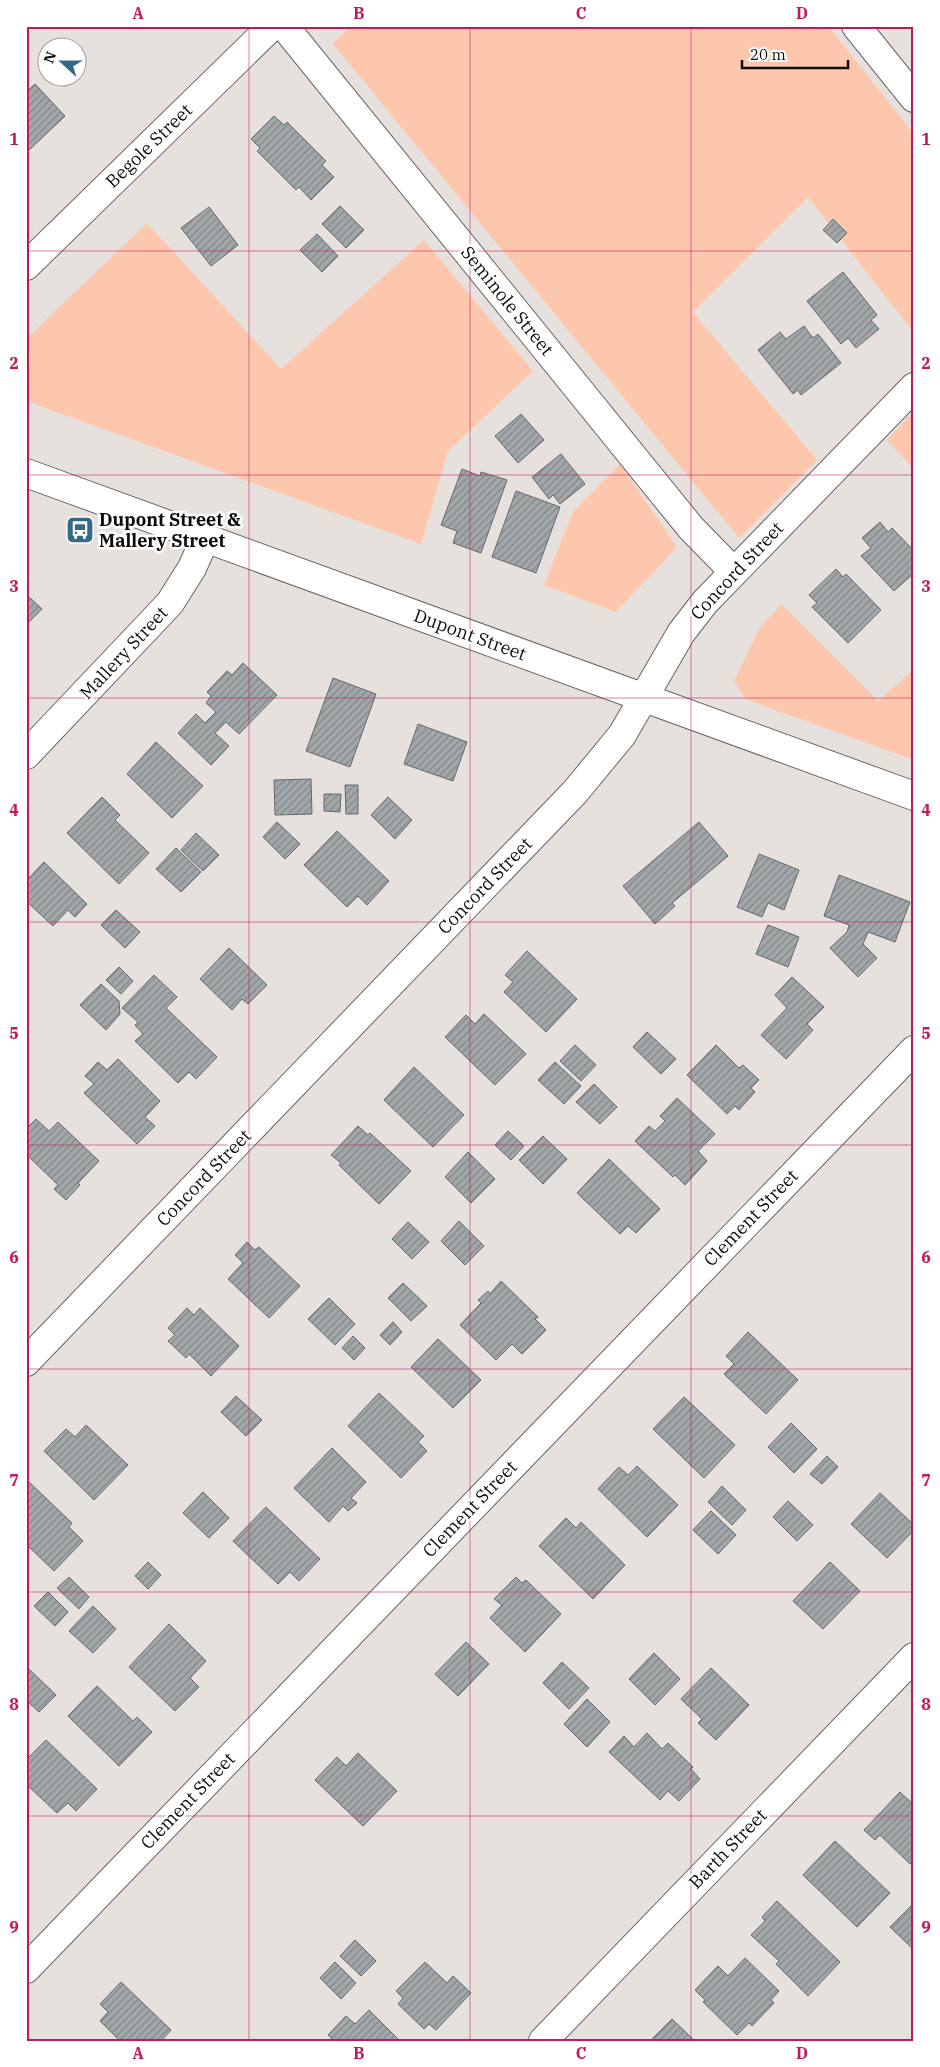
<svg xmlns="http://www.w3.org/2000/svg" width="940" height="2067" viewBox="0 0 940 2067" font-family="'IBM Plex Serif',serif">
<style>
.grass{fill:#fdc7ad}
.building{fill:url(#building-hatch);stroke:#64696c}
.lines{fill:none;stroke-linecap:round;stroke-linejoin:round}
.minor-casing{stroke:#696462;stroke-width:30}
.tertiary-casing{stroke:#696462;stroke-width:30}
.minor{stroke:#fff;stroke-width:28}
.tertiary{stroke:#fff;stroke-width:28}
.grid{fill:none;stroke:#c2185b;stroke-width:1;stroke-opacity:0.55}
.labels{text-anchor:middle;stroke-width:5;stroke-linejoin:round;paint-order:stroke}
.street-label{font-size:18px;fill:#0e0c0b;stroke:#fff}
.poi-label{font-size:18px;font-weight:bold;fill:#0e0c0b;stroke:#fff;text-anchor:start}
.neatline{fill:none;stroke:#c2185b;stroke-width:2}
.grid-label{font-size:16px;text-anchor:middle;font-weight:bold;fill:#c2185b}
</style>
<defs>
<pattern id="building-hatch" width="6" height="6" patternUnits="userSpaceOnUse" patternTransform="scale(1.25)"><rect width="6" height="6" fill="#a2a7aa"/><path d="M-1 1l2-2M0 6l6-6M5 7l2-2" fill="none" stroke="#828689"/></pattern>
</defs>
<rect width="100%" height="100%" fill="#e7e1de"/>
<path class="grass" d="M350,26H828L914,134V333L808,197L693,312L817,460L739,538L333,44Z
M147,223L281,369L424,240L533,371L448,451L421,544L26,401V339Z
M914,411V469L887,440Z
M620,464L677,547L616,612L544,585L573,512Z
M781,604L878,701L914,669V760L745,699L734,681L759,629Z"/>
<path class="building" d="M35,84L65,116L26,153V92Z
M274,116L284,125L287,122L326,161L322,165L334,177L311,200L299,187L296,190L257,151L260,148L251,139Z
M340,206L364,230L346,248L322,224Z
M209,207L238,245L211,266L181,228Z
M833,219L847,233L837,243L823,230Z
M317,234L338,256L322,272L300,250Z
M843,272L877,315L871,320L879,329L856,348L848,338L841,344L807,301Z
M804,326L813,338L818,334L841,363L801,395L798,390L793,394L758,350L780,332L786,339Z
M521,414L544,440L518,463L495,436Z
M561,454L585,484L560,504L553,495L549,499L532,477Z
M462,469L480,476L481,472L507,480L481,553L453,543L457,531L441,525Z
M516,491L560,507L536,573L492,557Z
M880,522L888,532L892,528L914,551V573L894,591L861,556L871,548L862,538Z
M836,569L843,577L846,574L881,610L848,643L812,607L817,603L809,595Z
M26,594L42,609L26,625Z
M243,663L277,695L239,734L226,722L215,733L229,746L211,765L178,733L196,714L205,723L216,712L206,703L211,696L207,692L227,671L232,675Z
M333,678L376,694L350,767L306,751Z
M418,724L467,742L453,781L404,764Z
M156,742L203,786L172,818L127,774Z
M311,779L312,814L275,815L274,780Z
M345,785H358V814H346Z
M324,794H341L340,812L324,811Z
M102,797L120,815L115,820L149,853L119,884L67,833Z
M388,797L412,820L395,839L371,815Z
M277,822L300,844L285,859L263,837Z
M699,822L728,856L672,903L675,906L655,924L623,886Z
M337,831L389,881L367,905L358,896L347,907L304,865Z
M196,833L219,855L203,871L181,850Z
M176,848L201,872L181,892L156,869Z
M759,854L799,870L784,910L768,903L762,917L737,907Z
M44,862L87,904L75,917L68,910L53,926L26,901V875L29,878Z
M839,875L910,902L895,942L868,932L863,944L877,958L858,977L830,948L847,932L849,925L824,916Z
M116,910L140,932L125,948L101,925Z
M768,925L799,937L788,967L756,954Z
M229,948L267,985L248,1004L242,999L232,1010L200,979Z
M527,951L577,999L546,1032L504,992L513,982L505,975Z
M119,967L133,981L121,994L106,980Z
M154,975L177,997L166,1008L217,1057L196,1079L189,1072L178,1083L135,1041L143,1034L135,1025L138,1022L122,1008Z
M792,977L824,1007L807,1024L813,1030L786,1059L761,1035L787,1008L775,995Z
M101,984L119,1001L120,1014L106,1030L80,1005Z
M484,1014L526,1054L495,1085L445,1037L466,1015L475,1024Z
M647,1032L676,1059L661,1074L633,1047Z
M575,1045L596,1065L581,1081L560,1061Z
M716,1045L739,1068L743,1065L759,1080L751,1088L755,1092L739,1110L735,1106L727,1114L687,1075Z
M118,1059L160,1101L145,1117L155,1126L137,1144L84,1093L94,1084L85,1076L98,1062L107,1070Z
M555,1062L581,1086L564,1104L538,1080Z
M414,1067L464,1115L433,1147L384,1100Z
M594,1084L617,1107L600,1124L576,1102Z
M677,1098L715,1134L698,1151L707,1161L685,1185L675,1175L673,1177L635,1141L649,1126L655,1131L665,1121L660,1116Z
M36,1119L49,1131L58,1122L99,1161L78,1183L80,1185L66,1200L54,1189L58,1185L26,1154V1129Z
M358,1126L368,1135L370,1133L411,1171L379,1204L339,1165L341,1163L331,1155Z
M508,1131L524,1146L511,1160L495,1145Z
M543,1136L567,1159L543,1184L519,1160Z
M468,1152L495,1179L471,1203L445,1177Z
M609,1159L660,1209L636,1233L628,1226L620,1234L577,1193Z
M459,1221L484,1246L465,1265L441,1241Z
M408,1222L429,1242L412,1259L392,1239Z
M247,1242L255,1250L259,1247L300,1286L269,1318L228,1279L243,1263L235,1255Z
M501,1281L538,1317L535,1319L546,1330L522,1354L512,1344L496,1360L460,1325L481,1303L478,1300L488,1291L490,1294Z
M403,1283L427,1306L411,1321L388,1298Z
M329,1298L355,1324L335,1345L308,1319Z
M187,1308L194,1315L200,1308L239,1346L211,1376L189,1354L186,1358L168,1341L175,1335L168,1328Z
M393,1322L402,1332L390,1345L380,1335Z
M748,1332L798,1380L766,1414L724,1374L734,1364L726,1356Z
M353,1336L365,1348L354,1360L342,1348Z
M438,1339L481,1380L453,1408L411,1367Z
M379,1393L424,1436L418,1442L427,1451L401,1478L348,1426Z
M236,1396L262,1420L246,1436L221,1412Z
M684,1397L735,1445L704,1478L653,1429Z
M791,1423L817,1449L794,1473L768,1447Z
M86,1425L128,1465L94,1500L44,1451L66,1429L75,1437Z
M332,1448L366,1482L351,1498L357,1503L348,1511L343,1506L329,1522L294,1488Z
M827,1456L838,1467L822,1484L810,1474Z
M637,1466L678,1505L647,1537L598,1489L619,1467L628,1475Z
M26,1479L72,1523L69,1527L83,1541L54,1571L26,1544Z
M722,1486L746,1510L732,1525L708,1502Z
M203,1492L229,1518L209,1538L183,1513Z
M880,1493L914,1525V1530L887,1558L851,1524Z
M788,1501L813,1525L797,1541L773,1517Z
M266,1507L320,1559L299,1581L290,1572L278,1584L233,1541Z
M711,1511L736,1535L718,1554L693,1530Z
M566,1518L576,1528L581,1522L625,1565L593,1599L539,1546Z
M148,1562L161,1575L148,1589L135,1576Z
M830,1562L860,1591L823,1629L793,1601Z
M69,1577L89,1597L79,1609L57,1588Z
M516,1577L522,1583L526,1580L561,1614L525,1652L490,1618L502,1605L494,1599Z
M48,1592L68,1612L55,1626L34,1606Z
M93,1606L116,1629L93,1653L69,1631Z
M169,1624L206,1661L190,1678L199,1687L175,1711L129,1667Z
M466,1642L489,1664L458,1696L435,1674Z
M654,1653L680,1679L655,1705L629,1679Z
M562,1662L589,1688L569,1709L543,1683Z
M711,1668L749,1705L716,1740L698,1723L702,1719L681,1699Z
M29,1669L56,1695L39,1712L26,1700V1672Z
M97,1686L133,1721L137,1717L152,1732L119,1766L68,1716Z
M587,1699L610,1722L587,1747L564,1724Z
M647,1733L662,1749L668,1743L693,1767L691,1769L700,1779L679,1801L668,1791L660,1800L609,1752L624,1736L634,1747Z
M46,1740L97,1789L76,1811L68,1803L57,1813L26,1784V1760Z
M358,1753L397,1791L363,1826L315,1780L337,1757L346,1766Z
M900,1792L914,1805V1861L910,1864L880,1835L875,1840L864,1830Z
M835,1841L890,1893L857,1927L803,1875Z
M777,1901L840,1962L808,1996L776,1964L779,1961L751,1935L765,1921L762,1917Z
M914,1903V1950L890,1927Z
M355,1940L376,1961L361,1976L340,1956Z
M745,1958L779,1991L771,2000L774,2003L752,2026L749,2023L737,2035L703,2002L705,2000L695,1990L718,1966L728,1976Z
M335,1962L356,1983L341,1999L320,1978Z
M425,1962L447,1983L453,1976L471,1993L436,2030L429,2024L424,2029L398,2004L403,1998L396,1991Z
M121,1982L171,2030L161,2041H120L100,2021L108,2012L100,2004Z
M369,2010L400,2041H334L328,2035L346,2016L355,2024Z
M672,2019L695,2041H655L652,2039Z"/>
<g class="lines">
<defs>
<path id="minor" d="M284,26L691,528L734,572
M856,26L914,98
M26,266L272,26
M26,755L170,603L192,568L205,539
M26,1362L575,792L622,735L681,633L705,602L914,387
M26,1969L914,1050
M543,2041L914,1657"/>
<path id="tertiary" d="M26,473L914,796"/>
</defs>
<use href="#minor" class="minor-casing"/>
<use href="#tertiary" class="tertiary-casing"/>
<use href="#minor" class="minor"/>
<use href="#tertiary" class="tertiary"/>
</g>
<path class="grid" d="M249,26V2041M470,26V2041M691,26V2041M26,251H914M26,475H914M26,698H914M26,922H914M26,1145H914M26,1369H914M26,1592H914M26,1816H914"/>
<defs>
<symbol id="bus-square" viewBox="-11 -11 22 22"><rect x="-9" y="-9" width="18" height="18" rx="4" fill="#356985" stroke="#fff"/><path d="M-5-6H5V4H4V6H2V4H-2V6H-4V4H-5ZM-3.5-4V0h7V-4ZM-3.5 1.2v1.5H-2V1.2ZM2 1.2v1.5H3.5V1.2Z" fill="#fff"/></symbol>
</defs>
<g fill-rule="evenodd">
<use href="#bus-square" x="64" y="514" width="32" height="32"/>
</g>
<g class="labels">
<g class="street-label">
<text transform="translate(149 146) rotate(-44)" y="6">Begole Street</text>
<text transform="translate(507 301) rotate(51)" y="6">Seminole Street</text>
<text transform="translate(737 571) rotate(-47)" y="6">Concord Street</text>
<text transform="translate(470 635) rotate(20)" y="6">Dupont Street</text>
<text transform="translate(124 653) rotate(-47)" y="6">Mallery Street</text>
<text transform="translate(485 886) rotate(-46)" y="6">Concord Street</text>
<text transform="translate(204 1178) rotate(-46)" y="6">Concord Street</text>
<text transform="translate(751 1218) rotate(-46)" y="6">Clement Street</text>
<text transform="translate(470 1509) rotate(-46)" y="6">Clement Street</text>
<text transform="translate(188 1801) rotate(-46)" y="6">Clement Street</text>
<text transform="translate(728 1849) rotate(-46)" y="6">Barth Street</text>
</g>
<g class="poi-label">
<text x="99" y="526">Dupont Street &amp;<tspan x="99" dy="21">Mallery Street</tspan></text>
</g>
</g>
<rect width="940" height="2067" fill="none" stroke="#ffffff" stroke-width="55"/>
<g transform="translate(62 62) rotate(291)"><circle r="24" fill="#ffffff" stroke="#9f9e9d"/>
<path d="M0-4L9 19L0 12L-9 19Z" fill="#356985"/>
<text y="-8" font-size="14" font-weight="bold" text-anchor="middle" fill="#0e0c0b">N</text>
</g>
<path d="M742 60v8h106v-8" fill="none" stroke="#0e0c0b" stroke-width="2.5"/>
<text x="750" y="60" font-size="15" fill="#0e0c0b" stroke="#ffffff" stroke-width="4" paint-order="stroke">20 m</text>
<rect x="28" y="28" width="884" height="2012" class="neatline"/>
<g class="grid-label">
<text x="138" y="19">A</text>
<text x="359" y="19">B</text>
<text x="581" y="19">C</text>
<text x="802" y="19">D</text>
<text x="14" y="145">1</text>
<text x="926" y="145">1</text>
<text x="14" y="369">2</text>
<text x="926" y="369">2</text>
<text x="14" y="592">3</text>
<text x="926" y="592">3</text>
<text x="14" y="816">4</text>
<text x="926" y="816">4</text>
<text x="14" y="1039">5</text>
<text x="926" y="1039">5</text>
<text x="14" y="1263">6</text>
<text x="926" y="1263">6</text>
<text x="14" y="1486">7</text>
<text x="926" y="1486">7</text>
<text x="14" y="1710">8</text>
<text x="926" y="1710">8</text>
<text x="14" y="1933">9</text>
<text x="926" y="1933">9</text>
<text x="138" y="2059">A</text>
<text x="359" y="2059">B</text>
<text x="581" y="2059">C</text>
<text x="802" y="2059">D</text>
</g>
</svg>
